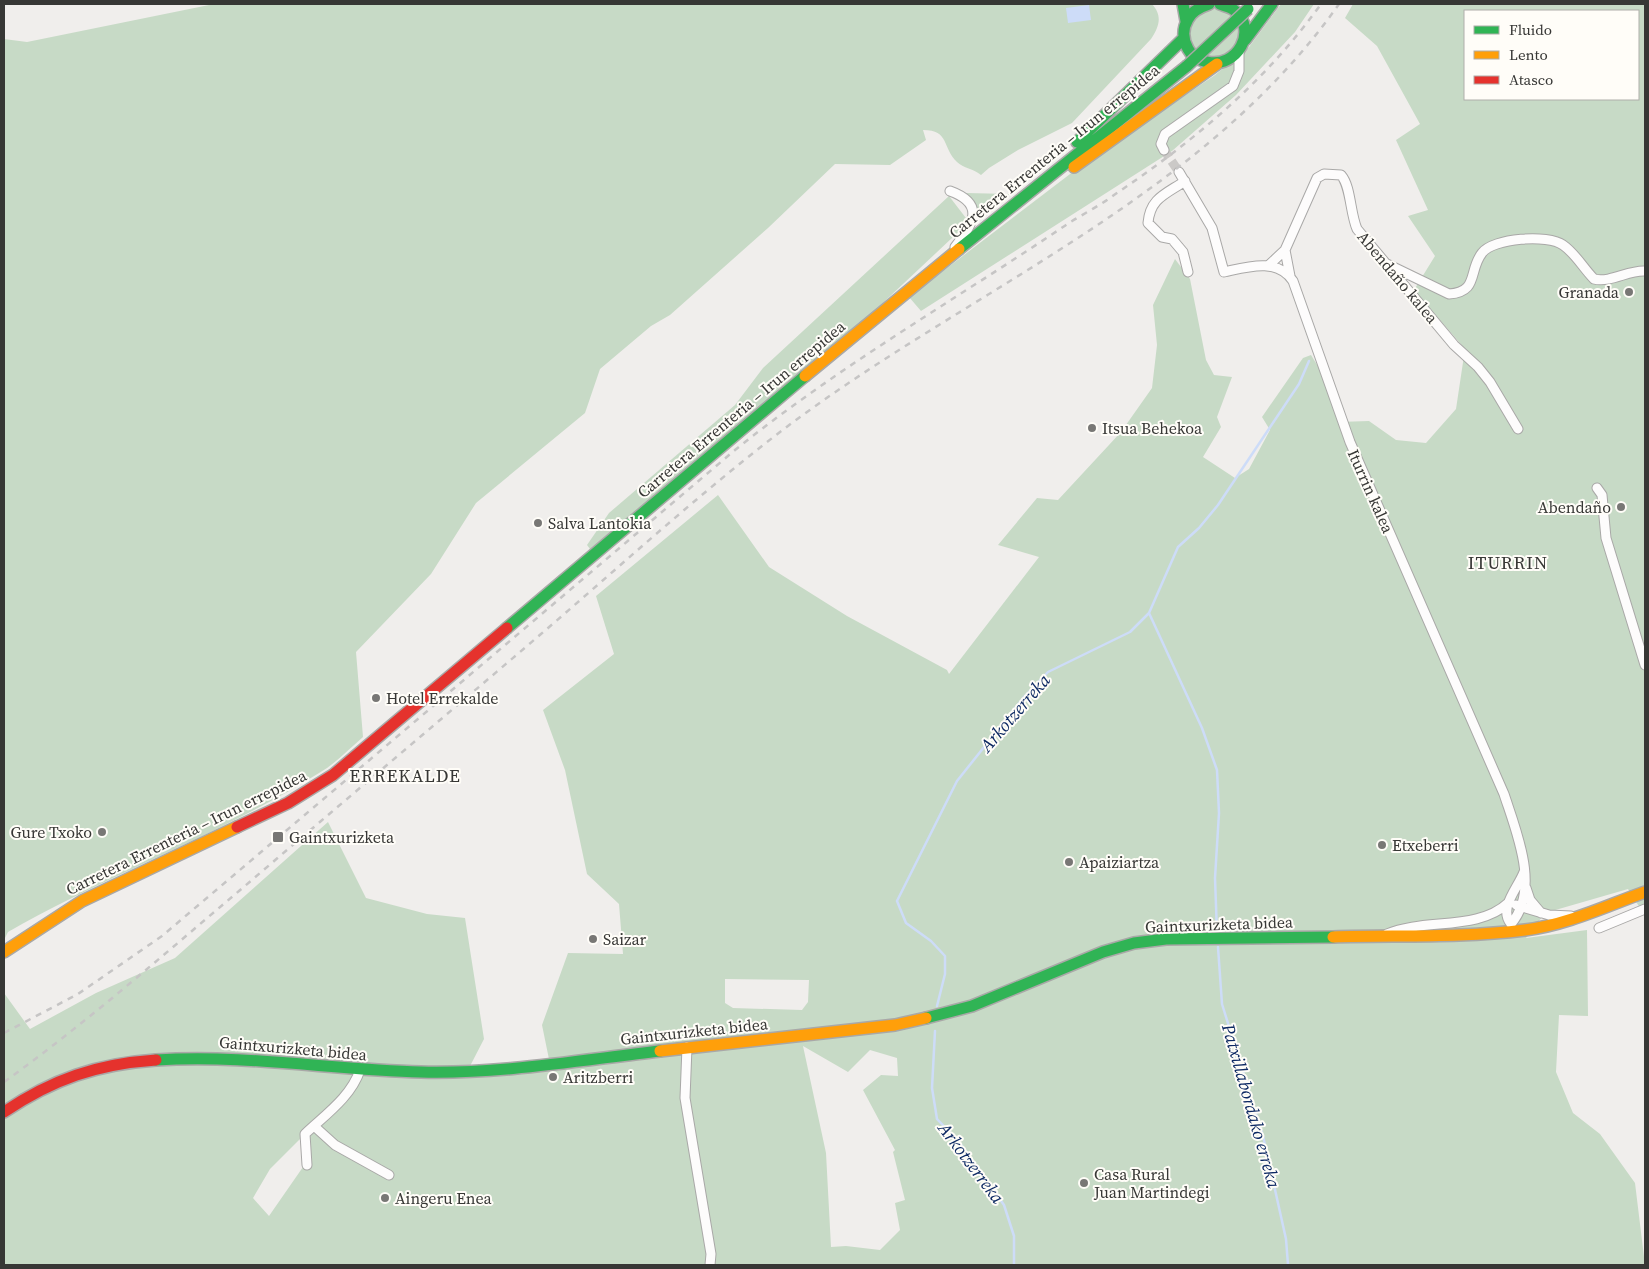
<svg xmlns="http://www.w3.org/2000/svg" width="1649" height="1269" viewBox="0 0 1649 1269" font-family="'Source Serif 4',serif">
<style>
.green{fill:#c7dac6;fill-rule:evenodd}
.water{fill:#cddcf8}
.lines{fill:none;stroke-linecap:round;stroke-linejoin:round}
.stream{stroke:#cddcf8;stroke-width:2.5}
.street-tunnel{stroke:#cbc9c7;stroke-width:9;stroke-dasharray:9 4.5;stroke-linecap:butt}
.street-casing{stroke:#a9a8a7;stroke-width:11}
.fast-casing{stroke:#a9a8a7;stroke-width:14}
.slow-casing{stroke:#a9a8a7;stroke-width:14}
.jam-casing{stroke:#a9a8a7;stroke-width:14}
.street{stroke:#fdfcfc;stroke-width:9}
.fast{stroke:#30b455;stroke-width:11}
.slow{stroke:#ff9f0a;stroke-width:11}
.jam{stroke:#e5322d;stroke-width:11}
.rail{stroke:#c6c5c5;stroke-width:2.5;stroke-dasharray:6 6;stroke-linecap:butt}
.fast-bridge-casing{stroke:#a9a8a7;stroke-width:14;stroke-linecap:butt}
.fast-bridge{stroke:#30b455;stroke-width:11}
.poi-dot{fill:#787775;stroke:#fffdf8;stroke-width:2}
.labels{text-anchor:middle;stroke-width:4;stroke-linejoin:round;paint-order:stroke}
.street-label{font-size:16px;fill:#373735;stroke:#fffdf8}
.poi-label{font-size:16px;fill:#373735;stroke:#fffdf8;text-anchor:start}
.neighbourhood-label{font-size:18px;letter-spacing:1px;fill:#373735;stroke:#fffdf8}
.water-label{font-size:18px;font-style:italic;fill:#0d2963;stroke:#fffdf8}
</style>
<rect width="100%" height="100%" fill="#f0eeec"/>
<path class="green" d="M214,4H1152C1163,16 1159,27 1151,39L1072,123L1018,150L989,168L981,175C974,169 963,168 957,162C942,148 950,130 923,130L926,140L890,165L835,164L768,228L670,315L651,326L600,369L585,413L476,503L431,574L356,652L363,737C349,749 335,764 319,773C220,835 109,874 8,932L4,940V39L27,42Z
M1281,4H1314L1295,32L1236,95L1172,151L921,311L909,297L1074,171L1215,75L1249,47Z
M1353,4H1645V905L1640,908L1628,889L1545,913L1526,938L1587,930L1588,1016L1559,1015L1556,1072L1573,1113L1600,1134L1635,1183L1645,1265H4V1115L11,1100L4,1104V993L30,1029L96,993L175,958L328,822L366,898L427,914L465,918L484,1039L468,1070L551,1069L542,1025L568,953L623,954L619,904L587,874L565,770L543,710L614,654L596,596L718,495L769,567L847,616L947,670L949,674L1039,557L998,545L1037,498L1058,500L1121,432L1152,388L1157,345L1153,305L1175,259L1190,279L1206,360L1214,375L1232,377L1217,417L1221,427L1203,457L1235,478L1249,469L1270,430L1262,417L1303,358L1311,355L1319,368L1338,422L1369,421L1396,440L1426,443L1456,409L1465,349L1414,290L1435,256L1408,216L1428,210L1396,140L1420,124L1377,46L1345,18ZM1465,11H1638V99H1465ZM725,979L809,980L808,1002L802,1010L733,1008L725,1003ZM803,1046L848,1072L870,1050L897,1058L898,1076L881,1075L863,1090L895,1150L893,1152L905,1200L895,1203L900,1230L880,1250L846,1246L831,1247L826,1153ZM302,1137L303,1167L269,1216L253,1198L270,1169Z
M1189 34a25 25 0 1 1 50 0a25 25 0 1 1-50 0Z
M966,193L1010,194L975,222C979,209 975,202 966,193Z
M949,196L969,222L853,331L590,549L587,545L609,513L735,405L763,368Z"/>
<path class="water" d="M1089,5L1091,20L1068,23L1066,8Z"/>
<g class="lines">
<path class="stream" d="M1149,613L1202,728L1217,770L1219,813L1215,878L1217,933
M1218,947L1222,1004L1263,1136L1286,1239L1288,1265
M937,1006L945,974V956L931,941L906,923L897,901L957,781L1024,697L1048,672L1130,632L1149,613L1178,547L1199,528L1218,505L1299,384L1309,361
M935,1031L932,1088L937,1119L959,1142L1004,1205L1014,1236V1265"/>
<path class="street-tunnel" d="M1164,150L1179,172"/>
<defs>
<path id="street" d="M1164,150L1161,144L1165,134L1233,86L1239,71V53
M1179,172L1212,228L1224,272C1247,267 1277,257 1293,281L1350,442L1504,794C1516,831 1541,889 1511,924C1498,908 1518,888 1524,872
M1185,181C1166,194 1150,198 1148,223L1162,237L1172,239L1183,252L1188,272
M950,191C986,204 973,224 955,247
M1285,250L1290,276
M1387,264L1449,294C1479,292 1468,271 1482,253C1493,238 1548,234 1563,245C1576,254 1583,268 1594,279C1611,283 1628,270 1645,271
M1269,265L1285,250L1317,178L1324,174L1341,175C1351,186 1350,213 1357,229L1454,345L1478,367L1490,382L1518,429
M1597,488L1602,495L1606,538L1645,665
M1526,888L1530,900L1541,913
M1516,905L1549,915L1571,916
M1599,928L1645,909
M1387,934C1425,918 1478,931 1508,903
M687,1047L685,1098L711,1254L710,1265
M314,1126L335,1145L389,1175
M307,1165L305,1134C325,1115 351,1097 360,1070"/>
<path id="fast" d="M1183,4L1186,21
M1209,4C1200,7 1192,11 1188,19C1182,29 1183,40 1188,49C1192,57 1199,60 1207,62C1237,69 1259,30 1234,10C1231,7 1224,6 1220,4
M1245,40L1272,4
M1077,142L1184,38
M959,249L1187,66
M507,628L805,376
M926,1018L972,1006L1103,952L1134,943L1166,939L1333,937
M156,1060C245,1054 333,1070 421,1072C501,1074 581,1060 660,1051"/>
<path id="slow" d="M1074,167L1217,64
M805,376L959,249
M1333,937C1397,935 1461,938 1525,930C1566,925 1606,906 1645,892
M4,952L82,901L237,827
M660,1051L895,1025L926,1018"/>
<path id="jam" d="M237,827L288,803L333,775L507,628
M4,1112C53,1079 97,1064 156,1060"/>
</defs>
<use href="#street" class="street-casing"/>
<use href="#fast" class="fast-casing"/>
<use href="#slow" class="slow-casing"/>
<use href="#jam" class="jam-casing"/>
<use href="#street" class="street"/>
<use href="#fast" class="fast"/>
<use href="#slow" class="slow"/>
<use href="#jam" class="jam"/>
<path class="rail" d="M4,1033L78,994L162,936L735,450C838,367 953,301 1063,227C1079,216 1098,207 1114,195C1193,142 1266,81 1321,4
M4,1082C86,1023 162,956 239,891C344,801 450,712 555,622C629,558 702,492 780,432C966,290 1201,200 1339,4"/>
<defs>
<path id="fast-bridge" d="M1187,66L1248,9"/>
</defs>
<use href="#fast-bridge" class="fast-bridge-casing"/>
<use href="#fast-bridge" class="fast-bridge"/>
</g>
<g class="poi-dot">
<circle cx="1629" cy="292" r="5"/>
<circle cx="1092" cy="428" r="5"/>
<circle cx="1621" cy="507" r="5"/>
<circle cx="538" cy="523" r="5"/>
<circle cx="376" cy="698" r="5"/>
<circle cx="102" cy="832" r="5"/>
<rect x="272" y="831" width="12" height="12" rx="2.5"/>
<circle cx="1382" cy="845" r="5"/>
<circle cx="1069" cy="862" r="5"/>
<circle cx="593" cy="939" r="5"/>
<circle cx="553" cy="1077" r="5"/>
<circle cx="1084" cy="1183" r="5"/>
<circle cx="385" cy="1198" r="5"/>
</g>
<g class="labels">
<g class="street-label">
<text transform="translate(1054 151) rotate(-39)" y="6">Carretera Errenteria – Irun errepidea</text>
<text transform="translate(1398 277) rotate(50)" y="6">Abendaño kalea</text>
<text transform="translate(741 409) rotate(-40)" y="6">Carretera Errenteria – Irun errepidea</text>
<text transform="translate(1371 491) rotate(66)" y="6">Iturrin kalea</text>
<text transform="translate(186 832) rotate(-26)" y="6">Carretera Errenteria – Irun errepidea</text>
<text transform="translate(1219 924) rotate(-2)" y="6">Gaintxurizketa bidea</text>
<text transform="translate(694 1031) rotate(-6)" y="6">Gaintxurizketa bidea</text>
<text transform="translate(293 1048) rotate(5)" y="6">Gaintxurizketa bidea</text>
</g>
<g class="poi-label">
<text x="1619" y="298" text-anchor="end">Granada</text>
<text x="1102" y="434">Itsua Behekoa</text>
<text x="1611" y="513" text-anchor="end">Abendaño</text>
<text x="548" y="529">Salva Lantokia</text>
<text x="386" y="704">Hotel Errekalde</text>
<text x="92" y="838" text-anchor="end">Gure Txoko</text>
<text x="289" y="843">Gaintxurizketa</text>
<text x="1392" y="851">Etxeberri</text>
<text x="1079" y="868">Apaiziartza</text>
<text x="603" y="945">Saizar</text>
<text x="563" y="1083">Aritzberri</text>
<text x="1094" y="1180">Casa Rural<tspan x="1094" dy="18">Juan Martindegi</tspan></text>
<text x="395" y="1204">Aingeru Enea</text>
</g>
<g class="neighbourhood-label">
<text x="1508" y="569">ITURRIN</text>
<text x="405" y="782">ERREKALDE</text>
</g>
<g class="water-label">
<text transform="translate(1015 713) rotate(-49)" y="6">Arkotzerreka</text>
<text transform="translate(1251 1106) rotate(74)" y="6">Patxillabordako erreka</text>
<text transform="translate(971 1163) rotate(53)" y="6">Arkotzerreka</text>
</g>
</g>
<rect width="1649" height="1269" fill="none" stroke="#373735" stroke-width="10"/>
<rect x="1464" y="10" width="175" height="90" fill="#fffdf8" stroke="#afaeaa"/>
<rect x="1474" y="26" width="25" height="8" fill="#30b455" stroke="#afaeaa"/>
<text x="1509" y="35" font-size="15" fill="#373735">Fluido</text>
<rect x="1474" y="51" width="25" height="8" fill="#ff9f0a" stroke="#afaeaa"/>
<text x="1509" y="60" font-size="15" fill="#373735">Lento</text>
<rect x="1474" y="76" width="25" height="8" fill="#e5322d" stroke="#afaeaa"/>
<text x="1509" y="85" font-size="15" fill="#373735">Atasco</text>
</svg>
